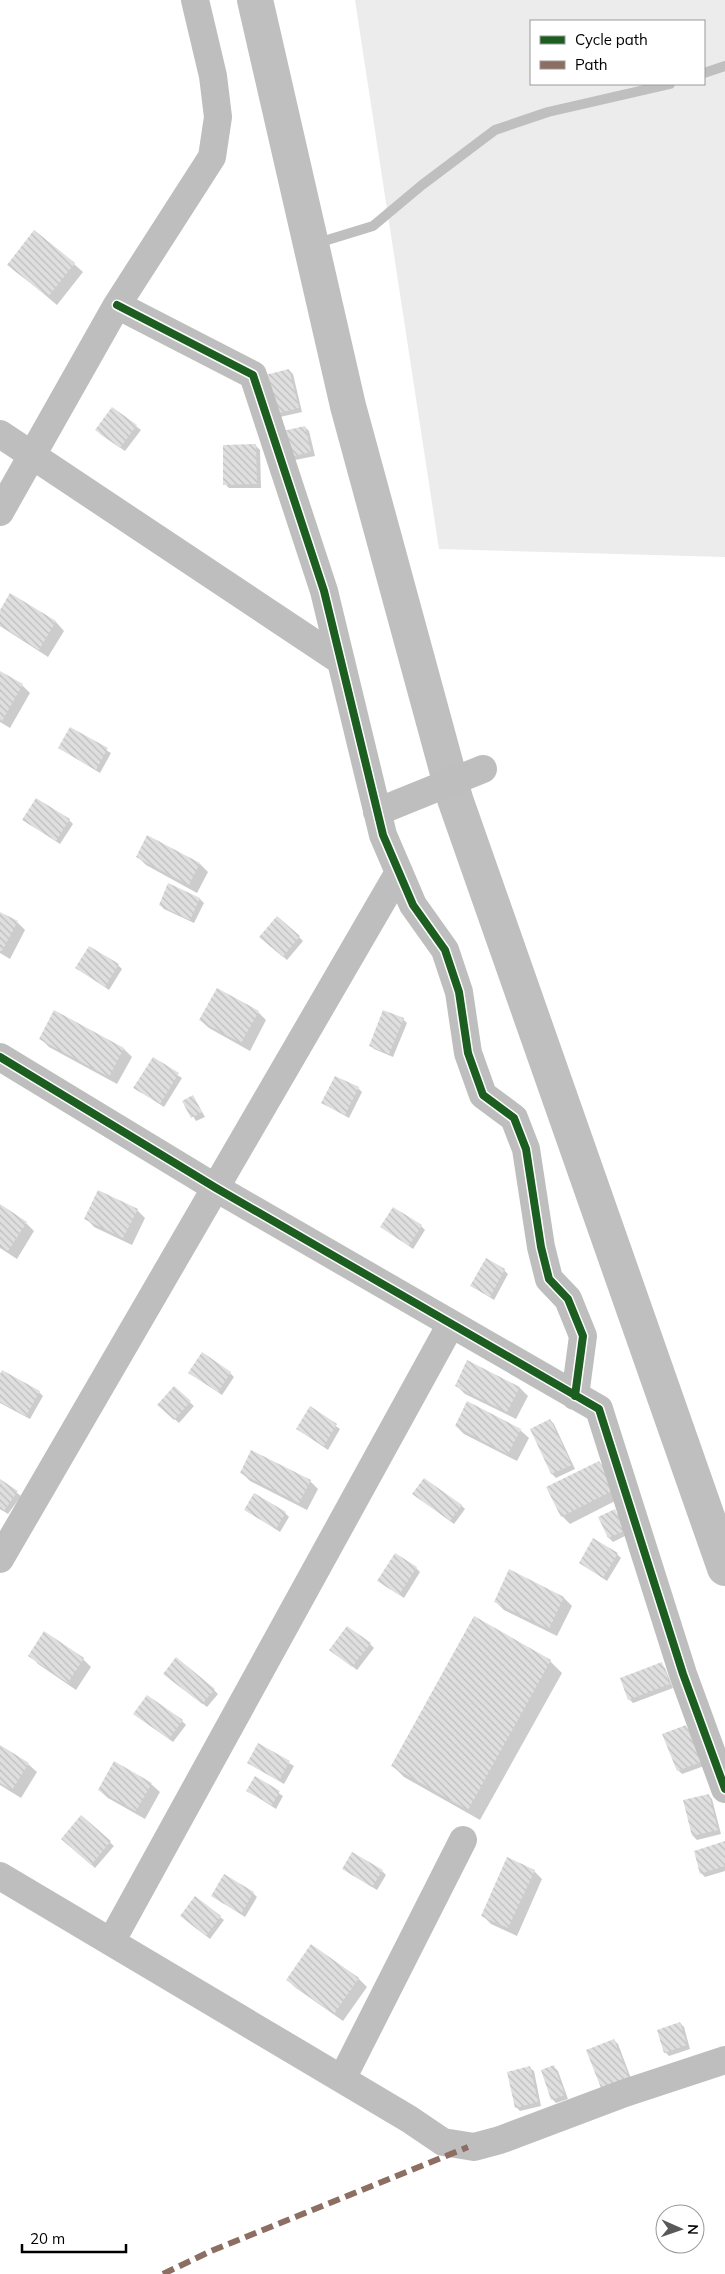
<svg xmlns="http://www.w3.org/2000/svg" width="725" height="2274" viewBox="0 0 725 2274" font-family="Mulish,sans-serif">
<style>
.green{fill:#ececec;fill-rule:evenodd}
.shadow{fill:#0003}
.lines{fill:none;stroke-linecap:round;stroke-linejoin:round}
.stream{stroke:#bfbfbf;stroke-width:10}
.canal{stroke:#bfbfbf;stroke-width:36}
.building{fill:url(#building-back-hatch)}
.minor{stroke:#bebebe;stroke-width:28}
.quiet{stroke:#8d6e63;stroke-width:6;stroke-dasharray:12 6;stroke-linecap:butt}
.cycleway-casing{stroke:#fff;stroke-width:11}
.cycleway{stroke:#1b5e20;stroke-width:8}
</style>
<defs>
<pattern id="building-back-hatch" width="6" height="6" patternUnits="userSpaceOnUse" patternTransform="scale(1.25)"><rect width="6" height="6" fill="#dfdfdf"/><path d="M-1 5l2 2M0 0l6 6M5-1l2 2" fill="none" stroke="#bebebe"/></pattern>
</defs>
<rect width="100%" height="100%" fill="#fff"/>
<path class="green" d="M355,0H725V557L439,549ZM531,21H704V84H531Z"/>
<path class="shadow" d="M74,264L83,272L57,305L9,265Z
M289,370L293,374L302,412L280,417L267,376Z
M112,408L141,430L125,451L100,434Z
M305,427L309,431L315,456L295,460L291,456Z
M256,446L260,450L261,488H229L225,484Z
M11,595L56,622L64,631L48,657L0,626V612Z
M0,673L22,685L30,693L10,728L0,722Z
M70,729L111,753L100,773L59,748Z
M69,820L73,824L60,844L28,823Z
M148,837L200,864L208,872L197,893L146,865L138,857Z
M169,885L200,899L204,903L194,923L164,909L160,905Z
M0,913L17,922L25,930L10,959L0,953Z
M299,937L303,941L287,960L265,941Z
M118,965L122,969L109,990L77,968Z
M55,1012L124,1049L132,1057L117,1084L49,1047L41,1039Z
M258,1012L266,1020L250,1051L209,1028L200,1020Z
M403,1019L407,1023L393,1057L374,1049L370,1045Z
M153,1059L182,1078L164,1107L135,1088Z
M358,1088L362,1092L349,1118L322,1103Z
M193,1096L205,1117L196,1121L184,1101Z
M0,1205L26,1223L34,1231L17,1259L0,1248Z
M137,1210L145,1218L132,1245L94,1227L86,1218Z
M421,1226L425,1230L413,1249L382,1227Z
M504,1270L508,1274L494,1300L472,1286Z
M468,1362L520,1388L528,1396L516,1419L465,1394L456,1385Z
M190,1373H230L234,1377L222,1395Z
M0,1377L39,1392L43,1396L30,1419L0,1403Z
M174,1388L194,1406L179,1423L163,1409Z
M468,1403L520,1430L529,1438L517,1461L464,1434L456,1426Z
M310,1408L340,1429L328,1450L297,1429Z
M550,1420L554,1424L575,1469L556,1478L552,1474L532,1429Z
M599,1462L607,1470L621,1498L570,1524L562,1516Z
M242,1473L310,1481L318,1489L307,1510L250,1481Z
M0,1480L21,1496L8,1514L0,1509Z
M414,1494L461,1505L465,1509L454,1524Z
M246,1510L285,1513L289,1517L280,1532Z
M614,1511L618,1515L627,1535L613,1542L609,1538L600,1518Z
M617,1554L621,1558L607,1581L580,1563Z
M416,1568L420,1572L404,1598L379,1581Z
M564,1598L572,1606L557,1636L504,1610L495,1601Z
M370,1644L374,1648L357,1670L335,1653Z
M30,1655L83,1659L91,1667L76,1690L38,1664Z
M550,1661L562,1673L480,1820L404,1777L393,1766Z
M661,1664L665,1668L673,1688L633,1703L629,1699Z
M168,1677L214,1690L218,1694L207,1707Z
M134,1714L182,1721L186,1725L173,1742Z
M686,1727L690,1731L704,1766L682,1774L678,1770Z
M259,1745L294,1766L284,1784L248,1763Z
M0,1746L28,1764L37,1772L21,1798L0,1785Z
M255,1778L283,1796L276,1809L248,1791Z
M151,1784L160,1792L145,1819L108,1798L99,1790Z
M708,1795L712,1799L721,1834L697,1840L693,1836Z
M82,1817L114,1846L95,1868L67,1842Z
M725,1843V1871L705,1877L701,1873Z
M343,1869L382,1871L386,1875L377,1890Z
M534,1871L542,1879L517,1936L491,1924L483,1916Z
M253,1893L257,1897L245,1917L212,1896Z
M220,1917L224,1920L210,1939L186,1920Z
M359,1979L367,1987L343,2021L296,1988L287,1980Z
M680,2023L684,2027L690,2049L669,2056L665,2052Z
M614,2040L618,2044L632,2081L606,2091Z
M554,2067L558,2071L568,2099L556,2103L552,2099Z
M530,2068L534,2071L541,2106L520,2111L516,2107Z"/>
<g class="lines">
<path class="stream" d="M704,73L725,66
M311,245L373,226L422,185L495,130L548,112L670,84"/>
<path class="canal" d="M255,0L348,406L455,799L725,1568"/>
</g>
<path class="building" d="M34,230L75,263L48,297L7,265Z
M289,369L299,408L275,414L265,375Z
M112,407L137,425L120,448L95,430Z
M305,426L311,452L289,457L283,431Z
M256,444L257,484L223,485V445Z
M10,593L56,621L39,650L0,625V610Z
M0,671L23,684L2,721L0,720Z
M70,727L108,748L96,770L58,748Z
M36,798L70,819L56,841L22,820Z
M147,835L200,863L189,885L136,857Z
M168,883L200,898L190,920L159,905Z
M0,912L18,921L2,951H0Z
M277,916L300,936L283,957L259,937Z
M89,946L119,964L105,987L75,968Z
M217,988L259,1011L241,1043L199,1020Z
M54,1010L124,1048L109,1077L39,1039Z
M383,1010L404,1018L389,1054L369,1046Z
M153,1057L179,1073L160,1104L133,1088Z
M335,1076L359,1087L345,1115L321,1103Z
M193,1095L202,1112L191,1118L182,1101Z
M98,1190L138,1209L123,1238L84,1219Z
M0,1204L27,1222L8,1251L0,1246Z
M393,1207L422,1225L409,1246L380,1227Z
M486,1258L505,1269L490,1297L470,1286Z
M202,1352L231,1372L218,1392L188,1373Z
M467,1360L520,1387L507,1412L455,1386Z
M2,1370L40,1391L26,1416L0,1402V1374Z
M174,1386L191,1401L174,1420L157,1405Z
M467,1401L521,1429L508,1454L455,1426Z
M310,1406L337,1424L324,1446L296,1429Z
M550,1419L572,1465L551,1474L530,1429Z
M251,1450L311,1480L299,1503L240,1473Z
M599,1461L614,1490L561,1517L546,1487Z
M424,1478L462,1505L450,1521L412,1494Z
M0,1479L18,1491L4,1511L0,1509Z
M254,1493L286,1512L276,1529L244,1510Z
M615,1509L624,1531L608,1538L598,1517Z
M593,1538L618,1553L603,1578L579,1563Z
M395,1553L417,1567L399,1595L377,1581Z
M509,1569L564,1597L549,1629L494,1602Z
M474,1616L551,1660L468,1810L391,1766Z
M347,1626L371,1643L352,1667L329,1650Z
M44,1631L84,1658L68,1683L28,1656Z
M176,1657L215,1689L202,1704L163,1674Z
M662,1662L670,1684L628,1700L620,1678Z
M147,1695L183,1720L169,1739L133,1714Z
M686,1725L701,1762L677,1771L662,1734Z
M258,1743L290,1761L279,1781L247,1763Z
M0,1745L29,1763L12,1790L0,1783Z
M114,1761L152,1783L136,1811L98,1790Z
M255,1776L280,1791L272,1805L246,1791Z
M709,1794L718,1830L692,1836L683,1800Z
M81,1815L111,1841L91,1865L61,1839Z
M725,1841V1866L700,1874L694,1851Z
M352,1852L383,1870L372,1887L342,1869Z
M507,1857L535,1870L508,1928L481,1916Z
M224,1874L254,1892L241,1914L211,1896Z
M195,1896L221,1916L206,1936L180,1916Z
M311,1944L359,1978L334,2014L286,1980Z
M680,2022L687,2045L664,2053L657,2030Z
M614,2039L629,2077L601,2088L586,2050Z
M554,2065L565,2095L551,2100L541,2070Z
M530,2066L538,2102L515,2108L507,2072Z"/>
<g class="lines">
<path class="minor" d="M117,305L253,375L324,591L383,835L413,905L445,950L459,992L468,1053L483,1095L514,1118L526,1149L541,1247L549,1279L568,1299L583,1336L575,1396
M0,434L341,661
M0,512L117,305L212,157L218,117L213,76L195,0
M377,812L483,769
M0,1057L216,1188L599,1409L683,1674L725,1789
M0,1559L399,872
M0,1876L409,2119L443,2142L474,2147L500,2140L625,2093L725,2060
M111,1942L451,1324
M342,2079L463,1840"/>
<path class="quiet" d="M163,2274L211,2251L468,2147"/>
<defs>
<path id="cycleway" d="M117,305L253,375L324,591L383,835L413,905L445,950L459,992L468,1053L483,1095L514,1118L526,1149L541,1247L549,1279L568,1299L583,1336L575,1396
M0,1057L216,1188L599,1409L683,1674L725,1789"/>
</defs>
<use href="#cycleway" class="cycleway-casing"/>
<use href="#cycleway" class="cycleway"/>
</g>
<rect x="530" y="20" width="175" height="65" fill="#ffffff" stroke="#999999"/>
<rect x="540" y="36" width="25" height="8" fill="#1b5e20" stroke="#999999"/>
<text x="575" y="45" font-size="15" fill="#000000">Cycle path</text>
<rect x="540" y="61" width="25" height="8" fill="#8d6e63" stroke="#999999"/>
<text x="575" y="70" font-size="15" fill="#000000">Path</text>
<g transform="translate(680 2229) rotate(92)"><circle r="24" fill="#ffffff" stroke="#999999"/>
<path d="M0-4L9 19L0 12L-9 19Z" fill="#595959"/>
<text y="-8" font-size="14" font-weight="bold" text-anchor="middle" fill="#000000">N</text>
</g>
<path d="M22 2244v8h104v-8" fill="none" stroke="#000000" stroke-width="2.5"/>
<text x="30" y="2244" font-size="15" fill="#000000" stroke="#ffffff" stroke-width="4" paint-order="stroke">20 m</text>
</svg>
